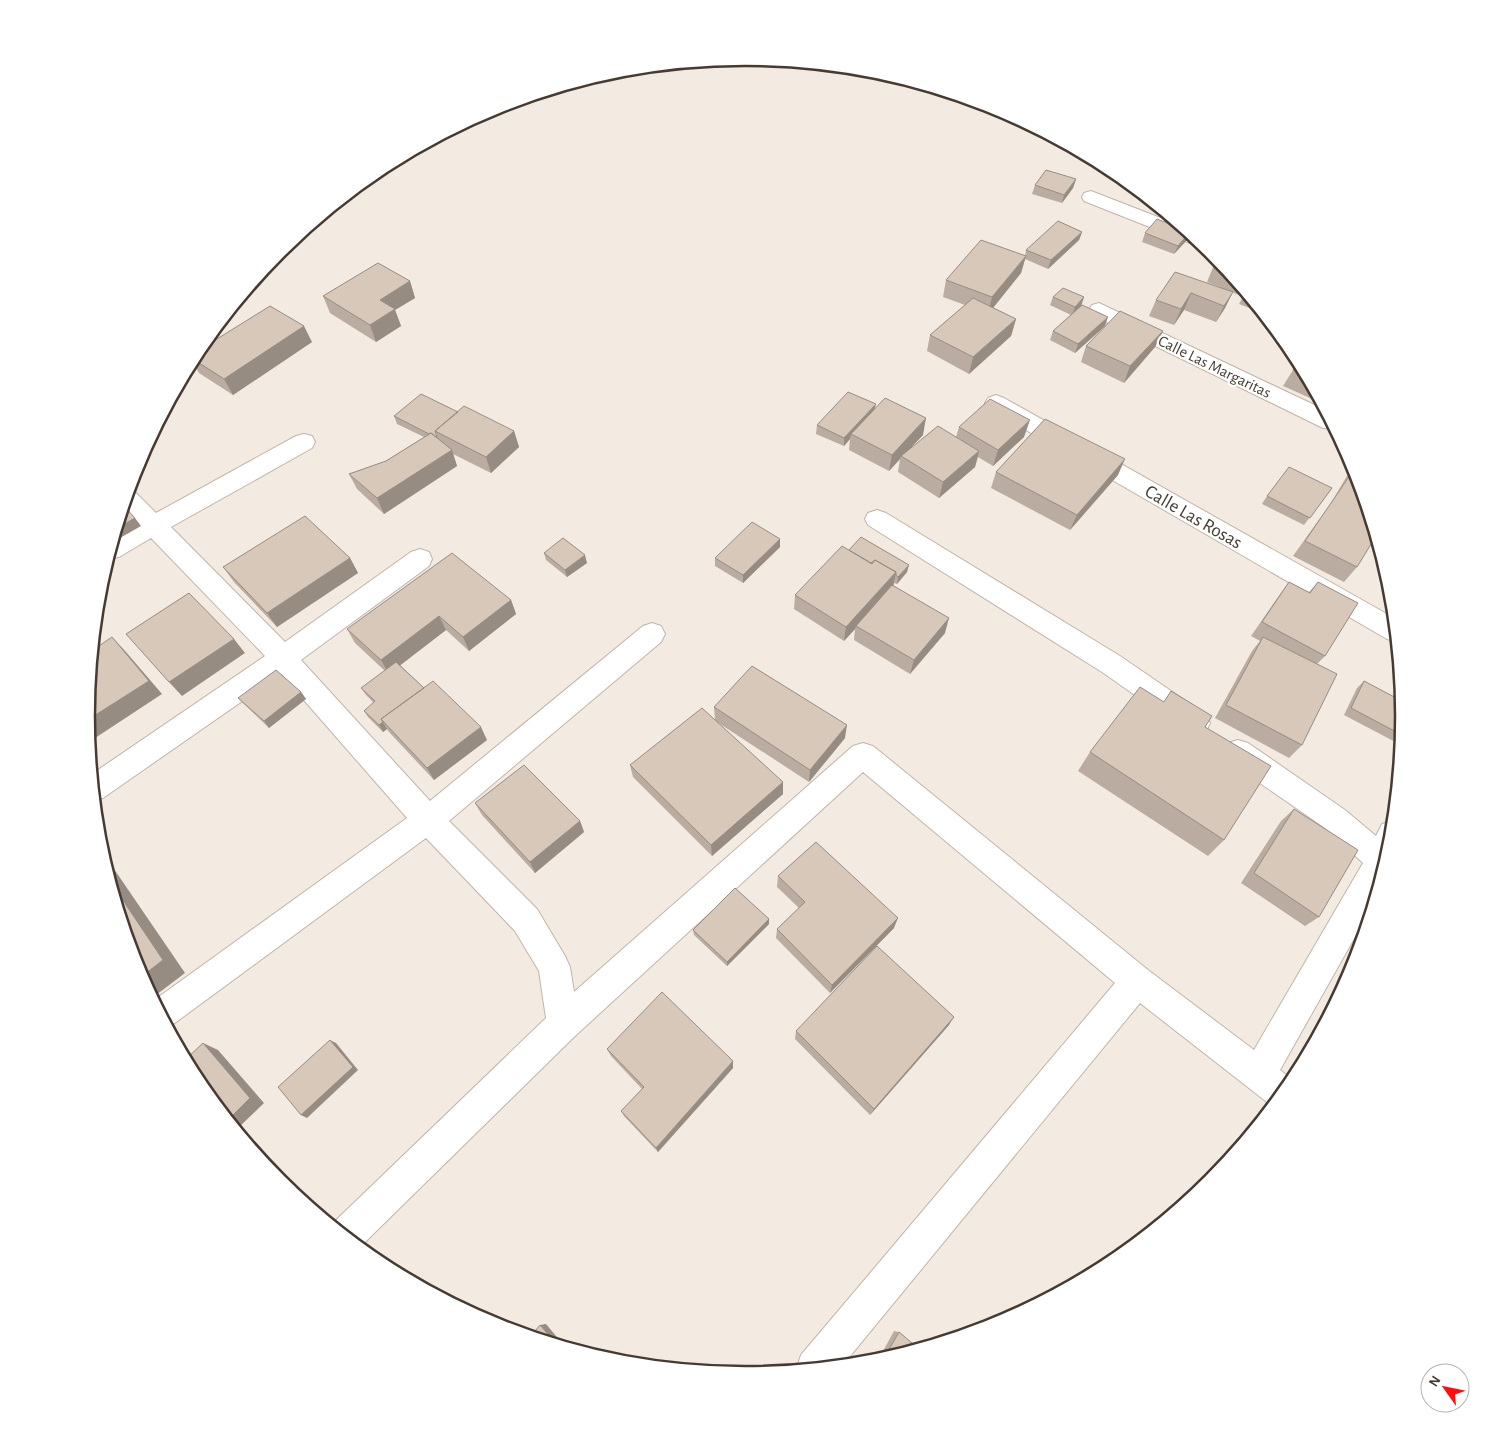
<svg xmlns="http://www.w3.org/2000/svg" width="1490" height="1433" viewBox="0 0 1490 1433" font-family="'Alegreya Sans',sans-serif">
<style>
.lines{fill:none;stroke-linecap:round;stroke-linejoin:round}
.minor-casing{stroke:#c2b4a7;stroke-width:2}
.minor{fill:#fff;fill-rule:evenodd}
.wall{fill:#baaca0}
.shaded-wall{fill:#978c82}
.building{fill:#d8c8ba;stroke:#978c82}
.labels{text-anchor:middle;stroke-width:4.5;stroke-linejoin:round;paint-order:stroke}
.far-street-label{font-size:16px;fill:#453b32;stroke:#fff}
.street-label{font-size:19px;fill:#453b32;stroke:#fff}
.rim{fill:none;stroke:#453b32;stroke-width:2.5}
</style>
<rect width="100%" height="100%" fill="#f3ebe2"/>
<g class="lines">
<defs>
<path id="minor" d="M1091,191L1181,226L1202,243L1197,245L1190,243L1084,201L1082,197L1084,193Z
M1099,303L1325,410L1335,429L1323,428L1092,315L1089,310L1092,305Z
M996,395L1004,398L1394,618L1397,642L1387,639L988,408L985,403L988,398Z
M304,434L312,436L315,442L312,448L171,527L285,642L411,552L420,549L429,552L432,559L429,566L301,660L430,801L643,626L652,623L661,626L665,634L661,642L449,821L537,909L565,956L570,967L574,992L853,746L863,743L873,746L1148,970L1254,1050L1363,863L1325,828L1228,761L1224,752L1228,743L1238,740L1248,743L1345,810L1376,836L1382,824L1394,821L1391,845L1374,903L1280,1070L1294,1081L1293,1083L1272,1106L1140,1003L842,1366L796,1370L801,1355L1115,983L863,772L575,1036L359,1248L332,1224L546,1018L539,971L515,931L426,838L168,1028L153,1001L407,818L281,674L103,798L94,801L92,774L265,656L151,538L119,557L108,559L114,536L137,524L123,509L129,489L134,491L156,513L296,436Z
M877,510L886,513L1120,656L1206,715L1210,723L1206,731L1196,735L1186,731L1102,672L868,525L865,519L868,513Z"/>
</defs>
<use href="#minor" class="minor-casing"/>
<use href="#minor" class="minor"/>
</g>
<path class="wall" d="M1111,168V169L1121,177L1109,172Z
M1076,179L1073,188L1062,203L1032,194L1035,185Z
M1185,230L1190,233L1187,240L1174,254L1142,242L1145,233Z
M1082,232L1079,240L1048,269L1025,259L1021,273L993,308L1016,319L1011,336L969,374L927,351L930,335L965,305L943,297L946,280L1025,256L1026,250Z
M1219,260L1262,313L1239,304L1243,297L1232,292L1225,308L1216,322L1184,310L1174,325L1149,316L1156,300L1220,287L1207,282L1214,265Z
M410,281L415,298L395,310L401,326L376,342L330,313L323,296Z
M1053,297H1084L1081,305L1105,326L1075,353L1050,340L1053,331L1071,315L1050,305Z
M1163,331L1155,347L1124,383L1081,362L1086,346Z
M312,342L233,395L199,373L192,361L196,352Z
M1299,362L1321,403L1283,386L1293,370Z
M875,409L923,435L911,447L956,437L959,427L1024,437L993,466L978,457L975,467L939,498L898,472L900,459L889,471L849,450L850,439L844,446L816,434L817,425Z
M458,412L514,431L519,447L491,473L453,454L457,466L384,514L357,489L349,474L386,461L424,437L397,424L394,416Z
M1354,464L1376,536L1357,567L1344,582L1293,556L1331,503Z
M996,472L1118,475L1070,530L991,488Z
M1332,488L1304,525L1262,504L1267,496Z
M780,547L743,583L715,566V558Z
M849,550L907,572L897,584L894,583V586L945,633L910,674L854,640L855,629L844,641L794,609L795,595Z
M544,553L587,563L567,577L546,560Z
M350,558L358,573L277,627L234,582L223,567Z
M1289,582L1309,592L1318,582L1325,656L1317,664L1302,745L1289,758L1215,718L1252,651L1260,641L1251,636L1278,597Z
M511,600L516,614L469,651L446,630L400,665L424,688L487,740L434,780L389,732L387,729L383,732L368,717L364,711L374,703L366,695L361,688L385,671L355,643L347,629Z
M1364,681L1404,717L1401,745L1344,715L1357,688Z
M301,692L306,699L269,728L244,704L238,698Z
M714,707L845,738L809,782L717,722L783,794L712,856L633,777L630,765L715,719Z
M1205,727L1224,840L1208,856L1078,771L1090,752Z
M475,803L580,821L584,832L535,873L482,815Z
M1294,809L1319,917L1305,926L1241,883L1281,821Z
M778,876L894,928L830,993L776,938L777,929L799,908L777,887Z
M769,919V924L727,966L694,935L693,930Z
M949,1025L870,1115L795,1039L796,1031Z
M607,1049L733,1061V1068L658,1152L624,1116L621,1111L642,1089L611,1056Z
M894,1331L899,1332L919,1349L877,1362Z"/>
<path class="shaded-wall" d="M1076,179L1073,188L1062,203L1064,195Z
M1082,232L1079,240L1048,269L1051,260Z
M1189,233L1187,240L1174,254L1178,246Z
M1026,256L1021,273L988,314L992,297Z
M410,281L415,298L395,310L401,326L376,342L370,325L380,300Z
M1233,292L1225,308L1216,322L1224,306Z
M1191,293L1184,310L1174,325L1181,309Z
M1084,297L1081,306L1072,315L1075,307Z
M1108,317L1105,326L1075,353L1078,344Z
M1016,319L1011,336L969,374L973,357Z
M304,326L312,342L233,395L224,379Z
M1163,331L1155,347L1124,383L1130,366Z
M876,404L874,412L851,434L850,439L844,446V438Z
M926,418L923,435L902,457L901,456L900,459L889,471L892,455Z
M1030,420L1024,437L993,466L998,450Z
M514,431L519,447L491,473L486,457Z
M452,450L457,466L384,514L377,498Z
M979,451L975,467L939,498L943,482Z
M1125,459L1118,475L1070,530L1077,515Z
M135,518L141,526L113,542L117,528Z
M780,539V547L743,583V575Z
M585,555L587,563L567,577L565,570Z
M350,558L358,573L277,627L267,613Z
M909,565L907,572L897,584L898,577Z
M896,572L893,587L856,626L855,629L844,641L846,627Z
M511,600L516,614L469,651L463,637Z
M439,616L446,630L389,674L381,660Z
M949,618L945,633L910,674L914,660Z
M112,637L126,652L162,694L89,742L86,721Z
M234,639L245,653L182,696L169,682Z
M301,692L306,699L269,728L264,721Z
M383,722L387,729L383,732L379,725Z
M847,725L845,738L809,782L810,770Z
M481,727L487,740L434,780L427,768Z
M783,782V794L712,856L711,845Z
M580,821L584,832L535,873L530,862Z
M104,862L114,869L185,973L152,998L141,977Z
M898,918L894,928L830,993L832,985Z
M769,919V924L727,966V962Z
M954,1017L949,1025L870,1115L874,1109Z
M330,1040L336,1043L358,1070L307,1118L301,1115Z
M203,1043L218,1050L264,1103L236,1130L228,1120Z
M733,1061V1068L658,1152L656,1148Z
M546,1324L566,1348L557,1345L540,1325Z"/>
<path class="building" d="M1046,170L1076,179L1064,195L1035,185Z
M1157,219L1185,230L1189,233L1178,246L1145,233Z
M1058,221L1082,232L1051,260L1026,250Z
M981,240L1026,256L992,297L946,280Z
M1219,260L1227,270L1214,265Z
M378,263L410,281L380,300L395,309L370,325L323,296Z
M1175,272L1233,292L1224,306L1191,293L1181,309L1156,300Z
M1063,288L1084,297L1075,307L1053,297Z
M973,298L1016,319L973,357L930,335Z
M1082,305L1108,317L1078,344L1053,331Z
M270,306L304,326L224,379L193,359L196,352Z
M1120,311L1163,331L1130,366L1086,346Z
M1299,362L1307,376L1293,370Z
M848,392L876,404L844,438L817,425Z
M421,394L458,412L435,431L437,437H436L431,433L429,434L394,416Z
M885,398L926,418L892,455L851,434Z
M990,399L1030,420L998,450L959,427Z
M464,406L514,431L486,457L435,431Z
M1045,419L1125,459L1077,515L996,472Z
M938,426L979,451L943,482L901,456Z
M431,433L452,450L377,498L349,474L386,461Z
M1289,467L1332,488L1310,518L1267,496Z
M1355,467L1376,536L1357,567L1305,541L1342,487Z
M124,506L135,518L117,528Z
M305,516L350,558L267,613L223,567Z
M752,522L780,539L743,575L715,558Z
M861,537L909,565L898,577L896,575V572L875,560L871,563L849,550Z
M563,538L585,555L565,570L544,553Z
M842,546L872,564L875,560L896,572L846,627L795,595Z
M452,553L511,600L463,637L439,616L381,660L347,629Z
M1289,582L1310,593L1318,582L1358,603L1325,656L1262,622Z
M892,585L949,618L914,660L856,626Z
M189,593L234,639L169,682L126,634Z
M112,637L149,681L86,721V716L93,650Z
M1263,637L1337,674L1302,745L1226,705Z
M396,662L424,688L381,719L383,722L379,725L364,711L375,701L361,688Z
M752,666L847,725L810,770L714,707Z
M276,670L301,692L264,721L238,698Z
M433,681L481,727L427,768L381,719Z
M1364,681L1402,701L1404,717L1402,735L1351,708Z
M1140,687L1164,702L1171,691L1212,716L1205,727L1271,766L1224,840L1090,752Z
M702,708L783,782L711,845L630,765Z
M524,765L580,821L530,862L475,803Z
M1294,809L1358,850L1319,917L1254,873Z
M816,842L898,918L832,985L777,929L805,902L778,876Z
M110,881L163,960L141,977L136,968Z
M735,888L769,919L727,962L693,930Z
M877,946L954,1017L874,1109L796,1031Z
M662,992L733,1061L656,1148L621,1111L644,1087L607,1049Z
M330,1040L353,1067L301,1115L278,1087Z
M203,1043L250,1098L228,1120L197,1082L185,1060Z
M540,1325L557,1345L530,1337Z
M899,1332L919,1349L883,1360Z"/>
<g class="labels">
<g class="far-street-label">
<text transform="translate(1215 366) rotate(26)" y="6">Calle Las Margaritas</text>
</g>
<g class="street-label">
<text transform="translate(1194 516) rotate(30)" y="7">Calle Las Rosas</text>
</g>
</g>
<path d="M0 0H1490V1433H0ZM95 716a650 650 0 1 1 1300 0a650 650 0 1 1-1300 0Z" fill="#fff" fill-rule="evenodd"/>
<path class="rim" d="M95 716a650 650 0 1 1 1300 0a650 650 0 1 1-1300 0Z"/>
<g transform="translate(1445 1388) rotate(303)"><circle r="24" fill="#ffffff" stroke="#b5b1ad"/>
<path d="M0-4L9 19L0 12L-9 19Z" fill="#ff0d0d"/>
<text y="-8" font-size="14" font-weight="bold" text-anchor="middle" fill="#453b32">N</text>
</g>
</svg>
